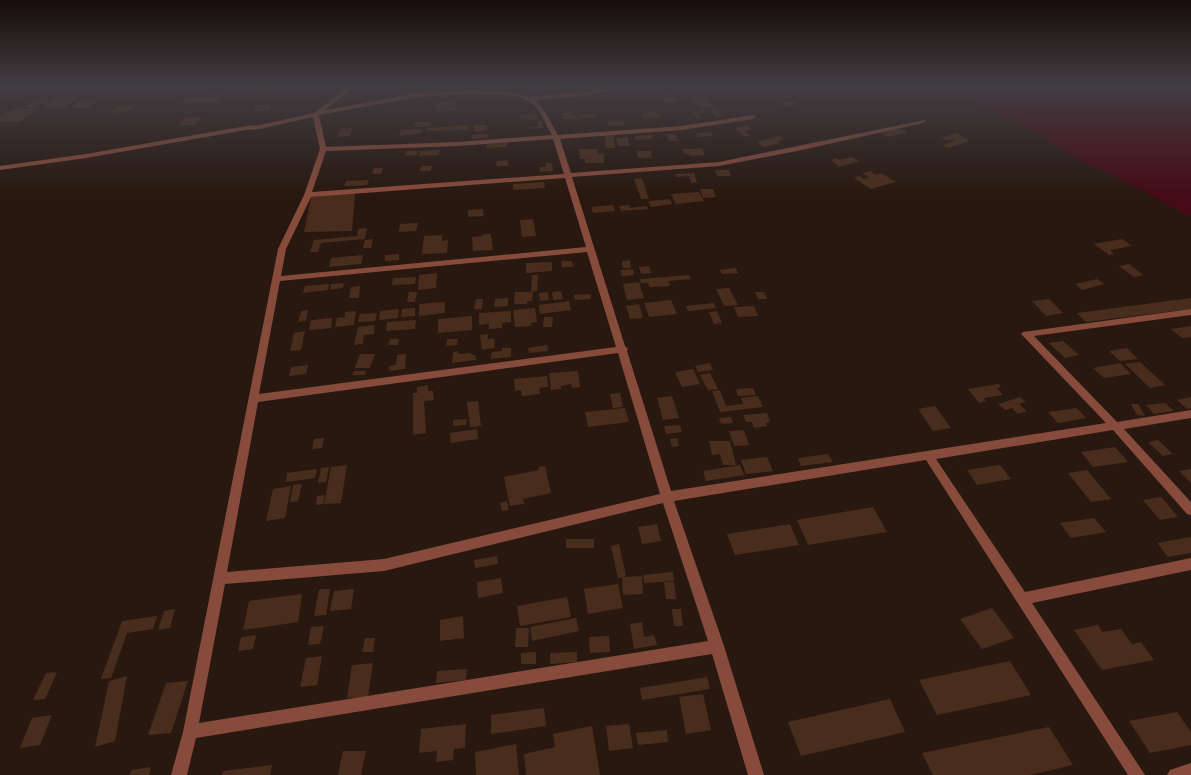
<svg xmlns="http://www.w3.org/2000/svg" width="1191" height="775" viewBox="0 0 1191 775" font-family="'Work Sans',sans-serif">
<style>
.water{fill:#460b16}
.building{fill:#492d1c}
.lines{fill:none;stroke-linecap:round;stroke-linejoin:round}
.street{fill:#864b3b;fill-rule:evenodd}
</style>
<rect width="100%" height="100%" fill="#281810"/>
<path class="water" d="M940,86H1191V217L1111,174L1077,158L1028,127Z"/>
<path class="building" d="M263,86H282L279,93L259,94Z
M286,86H298L296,92L283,93Z
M301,86H313L312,91L298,92Z
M208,94H225L218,103H181L189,96H206Z
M670,94L677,101L667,103L660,96Z
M702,95L714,107H699L690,97Z
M788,95L791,98L775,99L772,96Z
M55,97H79L66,107L42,108Z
M81,100H98L89,108H71Z
M32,101H45L37,107H24Z
M455,101L457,110L437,112L435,103Z
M793,101L797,105L785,107L780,102Z
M270,104V110L254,112V106Z
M135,105L129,112L111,113L117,106Z
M37,108L20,122H0V117L12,109Z
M716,108L724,116L716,117L709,109Z
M656,111L661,117L644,119L640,114Z
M703,111L706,113L699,114L702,118L696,119L690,113Z
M573,112L574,115H577L578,119H563L562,113Z
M537,114V119L521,120L520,115Z
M579,114H597L598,117L580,118Z
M186,117H202L195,125H178Z
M623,120L625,125L609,126L607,121Z
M537,121H542L543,128L530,129V127H538Z
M415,122H431L430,127H414Z
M470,125L467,130L427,131V128Z
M474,125H487V130L475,132Z
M747,125L753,130L745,131L750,136L745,137L734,128Z
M352,128L350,136L338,137L340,129Z
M900,128L907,133L888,137L881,133Z
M422,129V133L399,136L401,130Z
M711,132L713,136L698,137L696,133Z
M956,133L970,141L948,148L943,145L955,141L952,139L946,140L941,138Z
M488,134L489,137L472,139V135Z
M604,134H613L615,148H606Z
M667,134H676L678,141H669Z
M652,135L653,139L636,140L634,136Z
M780,136L784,139L777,141L780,143L764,147L757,142Z
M628,137L630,146H618L616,138Z
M506,143L507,147L487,148V144Z
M702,148L705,155L690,156L689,154H684L682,149Z
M579,149H598V154H604V163H585V159H580Z
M440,150L439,155L419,156L420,151Z
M406,151H418L417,155L405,156Z
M637,151H651L652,158H638Z
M852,157L859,161L839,167L831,160L836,158L839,160Z
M508,160V166H496L497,161Z
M546,163H552L553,171L540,172L539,167H546Z
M421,166H432L430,171H420Z
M374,168H383L381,174H372Z
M715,170H729L731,176H717Z
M870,171L876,175L881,173L896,182L871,189L854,178L859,176L864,179L869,177L862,173Z
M694,173L697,183H691L689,176L676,177L675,174Z
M642,178L649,199H641L634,179Z
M369,180L367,185L352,186V183L351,186H344L346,181Z
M544,182L545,188L513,190V184Z
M700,189H713L716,197L703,198Z
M699,192L704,201L676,204L671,194Z
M355,193L352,231L304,232L311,197Z
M670,199L672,204L651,207L648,201Z
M613,205L615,211L593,213L591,207Z
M629,205L630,208L647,206L648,209L621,211L619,206Z
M483,209L484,216L468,217V210Z
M533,219L536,236L522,237L520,220Z
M418,223L416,231L399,232L400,224Z
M367,228L365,239L321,243L318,252H310L314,240L357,236L358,229Z
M483,234H491L493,250L473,251L472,237L483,236Z
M442,235V241L448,240L447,253L422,254L424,236Z
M373,239L371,248H363L365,240Z
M1122,239L1132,246L1110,250L1114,254L1109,255L1094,244Z
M399,254V260L385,261V255Z
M363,255L361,264L329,267L331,258Z
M630,260L631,268H623L622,261Z
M561,261H572L573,267H562Z
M552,262V271L526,273V263Z
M1129,264L1143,275L1134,277L1119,266Z
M649,266L651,273L641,274L639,267Z
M736,268L738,273L722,274L720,270Z
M633,269L634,275L622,276L620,270Z
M437,273L436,288L418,290L419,275Z
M532,275H538L537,291L531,292Z
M689,275L691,279L668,281L670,286L650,287L648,283H641L640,279Z
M416,277L415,284L392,285L393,278Z
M1097,279L1104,284L1082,290L1075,284Z
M639,282L644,298L627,300L623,284Z
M344,283L343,288L330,290L331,284Z
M329,284L328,290L303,293L305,286Z
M360,286L359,298H349L351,287Z
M729,288L738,305L724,306L716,289Z
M561,291L563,299L553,300L552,292Z
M409,292H417L415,302H407Z
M515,292H533L532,301H527V304H514Z
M548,292L549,300L540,301L539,293Z
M755,292H764L767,299H758Z
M590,294L591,299L575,300L574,295Z
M508,298V306L494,307L495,299Z
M1191,298V309L1086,322L1077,313Z
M476,299H483L482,309H474Z
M1049,299L1063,313L1046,316L1032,301Z
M671,300L677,314L649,317L644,303Z
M569,301L571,310L540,314L539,305Z
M445,302V313L419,316V304Z
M714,303L716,308L688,311L686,306Z
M639,304L643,318L630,319L626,306Z
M754,306L758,316L738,317L734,307Z
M415,308V316L401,317L402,309Z
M535,308L537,322L531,323V326L515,327L513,310Z
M399,309L398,318L379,320L380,311Z
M308,310L306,321L298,322L301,311Z
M356,311L354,325L335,327L337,318L345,317V312Z
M511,311V322L502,323V328L489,329V324L479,325V313Z
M717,311L722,323L714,324L709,312Z
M377,313L375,321L358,322L360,314Z
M472,316V330L438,333V319Z
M544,317H553L552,327H543Z
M332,318L331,328L309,330L311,320Z
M416,320L415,329L386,331L387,322Z
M374,325V334L364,335L363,344L354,345L358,327Z
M1191,326V337L1182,338L1171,329Z
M305,331L301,350L290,351L294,333Z
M488,334V339L494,338L495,348L482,350L480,335Z
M390,339H399L398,345H388Z
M447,339H458L457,345L446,346Z
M1063,341L1079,355L1065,358L1049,343Z
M547,345L548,351L529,353L528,348Z
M502,348H511V357L491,359L492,352L502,351Z
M1127,348L1138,359L1120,361L1109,351Z
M458,351V354L471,353V355H475L476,360L452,363L453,352Z
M360,354H375L370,368H355Z
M406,354L405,369L389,371V366L396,365L397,355Z
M1140,362L1165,385L1150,388L1125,364Z
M710,363L713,370L698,372L695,366Z
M1120,363L1131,374L1104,378L1093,368Z
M308,365L306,374L289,376L291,367Z
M693,369L700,384L682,387L675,372Z
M354,371H366L365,375H352Z
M578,371L580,387L572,388L571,384L561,386V389L551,390L549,373Z
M710,373L718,389L708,390L700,375Z
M547,376L548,387L539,388L540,394L522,396L521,390L515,391L514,379Z
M999,384L1001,387L997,388L1003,395L984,398L986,401L979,403L968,389Z
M428,385V391H433L434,400L424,401L426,433L413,435V393H417V387Z
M753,388L756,395L738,396L736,389Z
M720,390L726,406L743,404L741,398L758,396L763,407L720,412L712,391Z
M620,393L623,407L613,408L610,394Z
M672,396L679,418L663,420L657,398Z
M1020,397L1026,402L1019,404L1027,411L1018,414L1012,408L1005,410L998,404Z
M1191,397V408L1187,409L1177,400Z
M478,401L481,426L470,427L467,402Z
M1165,403L1174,411L1154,414L1146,405Z
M1131,404H1138L1145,416L1137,415Z
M935,406L951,428L933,431L918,409Z
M625,408L629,422L588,427L585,412Z
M1077,408L1086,418L1058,423L1048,412Z
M767,413L770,422L766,423L767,426L754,428L752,422H746L743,415Z
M731,417L733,423L721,424L719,418Z
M467,419L466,425L453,426V420Z
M680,425L682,432L666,434L664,426Z
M477,429L478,439L451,443L450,433Z
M744,430L749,445L734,446L729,431Z
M324,438L322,448L312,449L314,439Z
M677,438L679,446L672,447L670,439Z
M1158,440L1173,454L1163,456L1148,442Z
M709,441H730L736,465H723L720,454L712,455Z
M1115,447L1128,462L1093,467L1081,452Z
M828,454L833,462L801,466L798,458Z
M767,457L773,471L746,474L741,460Z
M347,465L341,503L324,504L331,467Z
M740,465L744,475L706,481L703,471Z
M1000,465L1011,479L977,485L967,470Z
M545,466L551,493L523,499L524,504L510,506L504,477L539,470L538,467Z
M329,467L326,482L318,483L321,468Z
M317,469L315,478L286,482L287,473Z
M1191,469V483L1179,471Z
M1087,470L1111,499L1091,502L1068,473Z
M302,484L298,501L290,502L293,485Z
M291,486L285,518L266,521L273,489Z
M325,495L323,504L316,505L317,496Z
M1161,497L1178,517L1160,520L1143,500Z
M507,501L509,510L502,511L500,503Z
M873,507L887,532L808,545L797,520Z
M1094,518L1106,532L1071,538L1060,523Z
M657,524L661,541L642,544L638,527Z
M790,524L799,545L735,555L727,534Z
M1191,537V553L1168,557L1157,543Z
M566,539H594V548H566Z
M619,544L626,576L618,578L611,546Z
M497,556L498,564L475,568L474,560Z
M673,572L674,581L644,583L643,575Z
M642,576L643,594L623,595L622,577Z
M501,578L503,593L478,598L477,582Z
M664,582H674L676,599H666Z
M618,584L623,608L588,614L584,589Z
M322,589H330L326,615L314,616L319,590Z
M354,589L351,609L330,611L334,591Z
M302,594L298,622L243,630L249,601Z
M567,597L571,617L520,626L517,606Z
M992,608L1014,638L982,649L960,619Z
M175,609L170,628L158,630L164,611Z
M672,609H681L683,626H674Z
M157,616L153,629L127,633L111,678L101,679L122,621Z
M463,616L464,638L440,641V620Z
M576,618L579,631L532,641L530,627Z
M642,622L644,637L654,635L657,645L634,649L630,624Z
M1098,625L1102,632L1121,629L1132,644L1141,642L1154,660L1102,670L1074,630Z
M324,626L320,644L308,645L311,627Z
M516,628H529L528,647H515Z
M256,635L253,649L238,651L241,637Z
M609,636L610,652L590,653L589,637Z
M365,638H375L373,652H362Z
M536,652V664H521V653Z
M577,652V662L550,664V653Z
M322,656L317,685L300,687L306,658Z
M1010,661L1031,695L937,715L919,680Z
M373,663L368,697L347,698L352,665Z
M467,669L466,680L436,683L437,671Z
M57,672L45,699L33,700L46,673Z
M127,676L115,741L95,747L109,681Z
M707,677L710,689L642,700L640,688Z
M188,681L171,733L148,735L166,683Z
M703,694L711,730L686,734L679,697Z
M890,699L905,732L801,756L788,722Z
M544,708L546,726L491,734V715Z
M1177,712L1191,732V745L1150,753L1129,721Z
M52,715L40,745L20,748L32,718Z
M466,724L465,748L454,749L453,760L436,762L437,751L419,753L421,729Z
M629,724L633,748L609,751L606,726Z
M592,726L600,775H526L524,754L555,747L553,734Z
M1049,727L1073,765L1030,775H933L922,753Z
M667,730L668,742L638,745L636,733Z
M516,744L519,775H476L475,752Z
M343,751H366L361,775H338Z
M272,765L270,775H222L223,771Z
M151,767L149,775H130L131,770Z"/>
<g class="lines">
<path class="street" d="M349,86H356L325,110L418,93L472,90L506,92L530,97L584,92L621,86H634L584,96L535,100L545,112L558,135L682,126L753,115L756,117L753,119L682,130L560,139L571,173L719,162L925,120L926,121L923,123L797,151L719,166L572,177L625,346L628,349L627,351L671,491L1106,423L1023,336L1021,334L1023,332L1191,309V315L1034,336L1117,422L1191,410V418L1124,429L1191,502V515L1187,514L1113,430L936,459L1025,592L1191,558V570L1032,603L1145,775H1128L926,460L674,501L724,646L764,775H748L712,654L196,738L187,775H171L183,732L278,249L304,195L320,149L313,117L260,129L246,130L86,158L0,170V166L86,154L246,126L260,125L314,113ZM472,94C488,95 513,93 527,100C539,106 546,125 552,135L457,142L326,147L319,115L418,97ZM553,139L564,174L312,192L326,151L457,146ZM565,178L586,247L281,276L286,249L311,197ZM587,252L616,347L259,394L280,281ZM618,353L660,494L384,559L227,572L258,402ZM663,503L708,641L199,723L225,584L384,571Z
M751,86H758L760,88L757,90Z
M1191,763V775H1167L1170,770Z"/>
</g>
<linearGradient id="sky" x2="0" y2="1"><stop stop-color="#160d09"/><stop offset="0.44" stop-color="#423d42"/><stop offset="1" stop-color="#423d42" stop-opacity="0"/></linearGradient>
<rect width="1191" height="195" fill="url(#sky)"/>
</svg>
